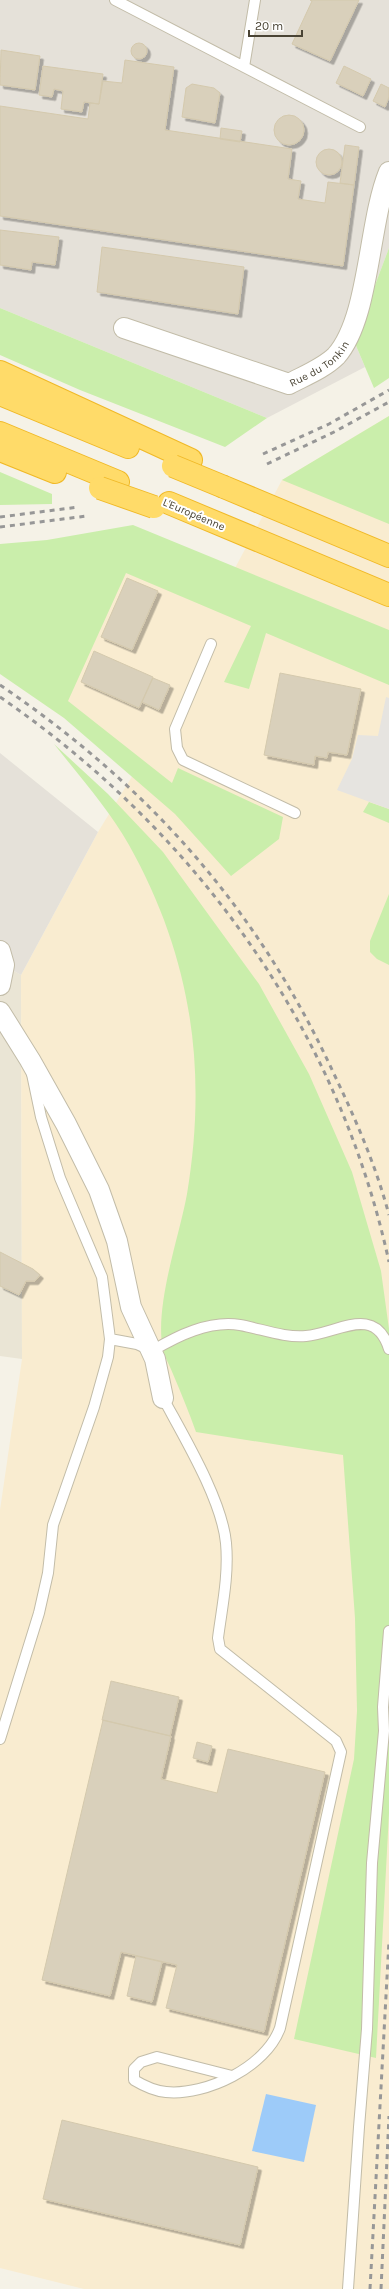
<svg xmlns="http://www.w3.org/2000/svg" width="389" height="2289" viewBox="0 0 389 2289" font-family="Karla,sans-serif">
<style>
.residential{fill:#eae5d5}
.commercial{fill:#f9ecd0}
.industrial{fill:#e5e1d9}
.green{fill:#caeeab}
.parking{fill:#e6e4e0}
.water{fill:#9dcbf9}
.building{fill:#d9d0bb;stroke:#d4c9ad;filter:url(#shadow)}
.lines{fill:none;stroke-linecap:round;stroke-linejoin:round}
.service-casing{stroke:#c2bca8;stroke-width:12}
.minor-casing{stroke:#c2bca8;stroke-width:22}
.motorway-casing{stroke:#f0b927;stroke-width:24}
.service{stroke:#fff;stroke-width:10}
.minor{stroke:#fff;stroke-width:20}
.motorway{stroke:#ffdb69;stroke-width:22}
.rail{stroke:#979797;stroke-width:3;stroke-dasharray:5 5;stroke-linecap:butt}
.motorway-bridge-casing{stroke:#f0b927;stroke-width:24;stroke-linecap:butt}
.motorway-bridge{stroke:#ffdb69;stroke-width:22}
.labels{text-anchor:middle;stroke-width:4;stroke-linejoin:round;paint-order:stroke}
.street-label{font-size:11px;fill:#4a4435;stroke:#fff}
</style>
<defs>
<filter id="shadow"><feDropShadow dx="3.5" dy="3.5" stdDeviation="0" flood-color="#0004"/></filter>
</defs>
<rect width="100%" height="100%" fill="#f5f2e7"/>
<path class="residential" d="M0,963L21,975L22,1359L0,1356Z"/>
<path class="commercial" d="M389,416V2289H84L0,2268V1510L22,1359L21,975L98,832L136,770L53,698L118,558L222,602L235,568L282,480Z"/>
<path class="industrial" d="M0,0H389V248L354,341L365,367L267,418L0,308Z
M0,753L98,832L21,975L0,963Z"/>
<path class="green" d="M389,248V378L374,388L354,341Z
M0,308L267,418L225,447L80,390L0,355Z
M389,416V524L282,480Z
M0,472L52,494V504L0,505Z
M133,525L389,630V685L266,633L249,689L224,682L251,626L126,573L68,701L172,783L178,768L283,817L279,839L231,876L175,814L64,718L0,674V544L47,540Z
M54,744L108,794L163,852L259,984L309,1074L352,1172L381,1271L389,1329V1813L376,2058L294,2039L354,1759L357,1711L355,1618L343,1455L196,1432C189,1412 181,1393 173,1374C170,1366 165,1358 163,1350C154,1306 179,1238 187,1194C208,1068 191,956 129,845C108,808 80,777 54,744Z
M369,802L389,809V823L363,812Z
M389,894V965L377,959L370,952V941Z"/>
<path class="parking" d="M386,697L389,698V809L337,790L352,759L358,735L378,736Z"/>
<path class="water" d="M266,2094L316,2105L304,2162L252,2151Z"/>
<path class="building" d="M310,0H359L330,61L292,44L312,1Z
M131 51a8 8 0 1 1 16 0a8 8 0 1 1-16 0Z
M1,50L40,56L35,90L0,85Z
M125,60L174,67L165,130L292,149L288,179L301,181L298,199L325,203L328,182L354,185L343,266L0,216V106L88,119L90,103L99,104L103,81L122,83Z
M43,66L103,74L99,104L84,102L82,112L61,109L63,91L54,89L52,97L39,95Z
M344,66L371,79L363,96L336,83Z
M192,84L214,88L220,93L215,123L182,117L186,88Z
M381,84L389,88V97L385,107L373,101Z
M274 130a15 15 0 1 1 30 0a15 15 0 1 1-30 0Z
M221,128L242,131L240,142L220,139Z
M345,145L359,147L354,185L340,183Z
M316 162a13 13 0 1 1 26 0a13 13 0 1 1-26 0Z
M0,230L59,237L55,265L32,262L31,270L0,265Z
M102,247L244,267L238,314L97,292Z
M127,578L158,591L132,650L101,637Z
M94,651L153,677L139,708L81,682Z
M280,673L361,689L347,755L328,752L327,758L315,756L314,765L264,755Z
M153,678L170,685L159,710L142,702Z
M0,1252L33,1269L40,1275L35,1281H26L19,1295L0,1286Z
M111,1681L179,1697L170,1736L102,1720Z
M103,1720L171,1736L161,1779L217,1793L228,1749L325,1772L264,2032L166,2008L177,1965L121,1952L110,1996L42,1980Z
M197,1742L212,1746L208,1762L193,1758Z
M136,1956L162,1962L152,2002L127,1996Z
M62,2120L258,2167L240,2245L43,2199Z"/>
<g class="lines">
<defs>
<path id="service" d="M115,0L360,127
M244,67L255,0
M211,644L175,729L177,748L183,760L295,813
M110,1339L137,1344L152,1351C177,1336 209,1320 240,1325C262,1329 285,1338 306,1336C338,1333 375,1304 389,1349
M163,1398C184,1437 222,1500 226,1543C229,1575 222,1607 218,1638L220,1649L336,1741L341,1752L280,2028C266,2067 206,2096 166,2092C154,2091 144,2086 134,2080V2069L141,2062L157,2057L232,2076
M0,1739L39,1613L48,1573L53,1525L94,1407L108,1357L110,1339L102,1277L60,1178L41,1117L32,1074
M348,2289L359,2127L367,2029L372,1863L384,1731L383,1707L389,1631"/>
<g id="minor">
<path id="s1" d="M124,328L289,384C304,376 324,368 336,356C370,318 368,223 389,172"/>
<path d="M0,951L4,965L0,985"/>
<path d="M0,1012L30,1060L66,1124L99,1190L117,1241L131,1307L155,1359L163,1398"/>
</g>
<path id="motorway" d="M0,372L191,460
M0,394L128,447
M0,433L118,482
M0,450L55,472
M224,487L389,556
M169,503L389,595"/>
</defs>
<use href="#service" class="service-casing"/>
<use href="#minor" class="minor-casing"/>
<use href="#motorway" class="motorway-casing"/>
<use href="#service" class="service"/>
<use href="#minor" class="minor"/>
<use href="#motorway" class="motorway"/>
<path class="rail" d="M263,454L329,424L389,390
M267,464L334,432L389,402
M0,517L79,507
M0,527L87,516
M0,685C150,787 258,909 334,1074C356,1120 376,1166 389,1215
M0,697C196,832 338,1028 389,1262
M370,2289L389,1941
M381,2289L389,2116"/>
<defs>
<path id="motorway-bridge" d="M173,466L224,487
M100,488L154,507"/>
</defs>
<use href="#motorway-bridge" class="motorway-bridge-casing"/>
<use href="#motorway-bridge" class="motorway-bridge"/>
</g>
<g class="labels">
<g class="street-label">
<text dy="4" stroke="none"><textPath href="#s1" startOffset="211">Rue du Tonkin</textPath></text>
<text transform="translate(194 514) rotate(23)" y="4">L'Européenne</text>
</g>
</g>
<path d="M249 30v6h53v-6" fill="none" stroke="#4a4435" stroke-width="2"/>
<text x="255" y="30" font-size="12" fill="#4a4435" stroke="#ffffff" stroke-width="3" paint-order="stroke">20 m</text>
</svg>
